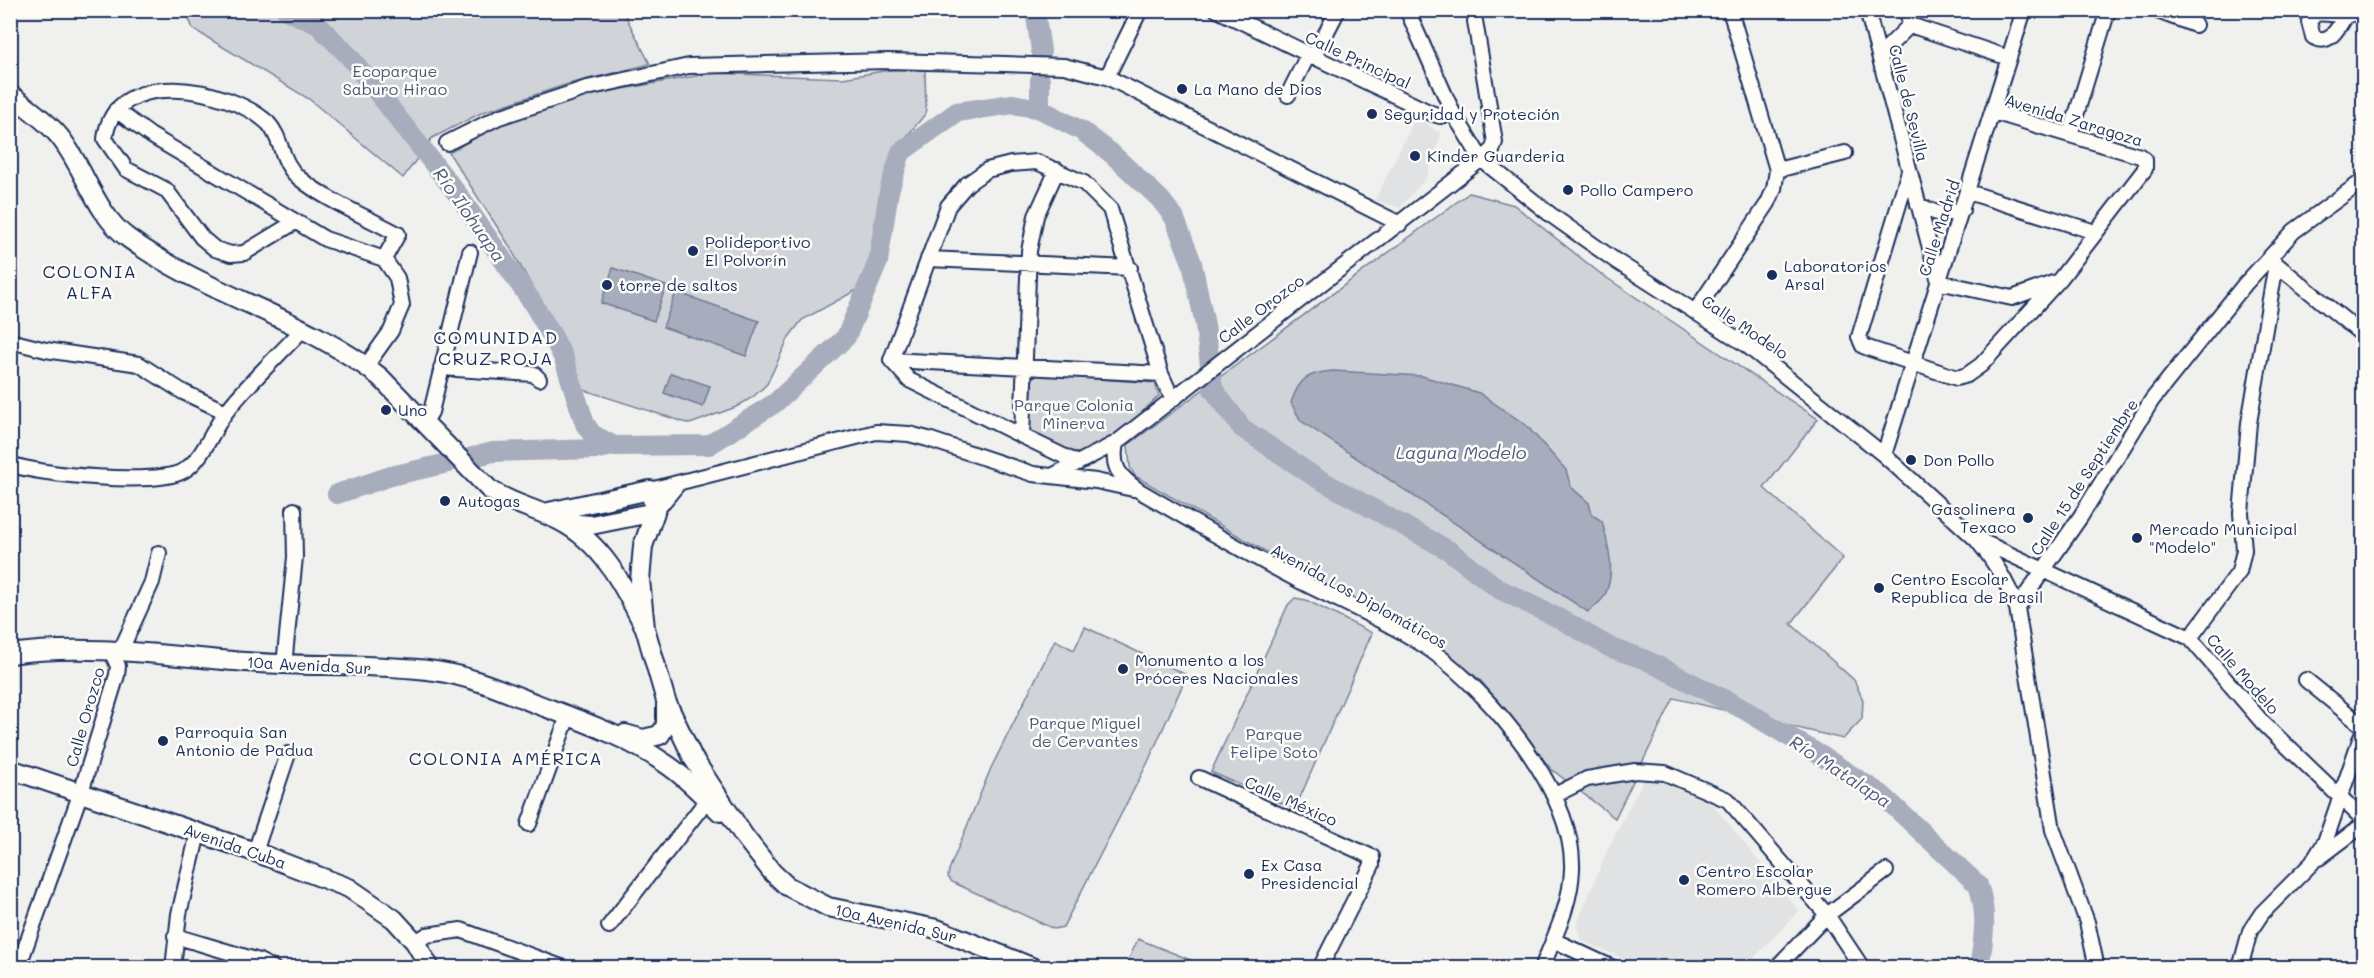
<svg xmlns="http://www.w3.org/2000/svg" width="2374" height="978" viewBox="0 0 2374 978" font-family="Mali,sans-serif">
<style>
.built{fill:#e0e2e3}
.green{fill:#d0d3d8;stroke:#76819b;stroke-width:1.5}
.water{fill:#a7adbd;stroke:#6f7b97;stroke-width:1.5}
.lines{fill:none;stroke-linecap:round;stroke-linejoin:round}
.river{stroke:#a7adbd;stroke-width:20}
.minor-casing{stroke:#1b2f5e;stroke-width:18}
.major-casing{stroke:#1b2f5e;stroke-width:22}
.minor{stroke:#fdfcf7;stroke-width:14}
.major{stroke:#fdfcf7;stroke-width:18}
.poi-dot{fill:#1b2f5e;stroke:#fdfcf7;stroke-width:2}
.labels{text-anchor:middle;stroke-width:5;stroke-linejoin:round;paint-order:stroke}
.street-label{font-size:16px;fill:#1b2f5e;stroke:#fdfcf7}
.park-label{font-size:16px;fill:#48587c;stroke:#fdfcf7}
.poi-label{font-size:16px;fill:#1b2f5e;stroke:#fdfcf7;text-anchor:start}
.water-label{font-size:18px;font-style:italic;fill:#4c5b7f;stroke:#fdfcf7}
.neighbourhood-label{font-size:18px;letter-spacing:1.5px;fill:#1b2f5e;stroke:#fdfcf7}
</style>
<rect width="100%" height="100%" fill="#f0f0ee"/>
<filter id="ink" filterUnits="userSpaceOnUse"><feTurbulence type="fractalNoise" baseFrequency=".0167" numOctaves="2"/><feDisplacementMap in="SourceGraphic" scale="12" xChannelSelector="R" yChannelSelector="G"/><feConvolveMatrix kernelMatrix="1 2 1 2 8 2 1 2 1" color-interpolation-filters="sRGB"/></filter>
<g filter="url(#ink)">
<path class="built" d="M1416,117L1441,134L1426,178L1400,208L1375,200Z
M1644,779L1697,791L1713,805L1799,911L1745,967H1643L1583,941L1576,926L1608,849Z"/>
<path class="green" d="M186,11H623L650,64L568,84L483,112L432,138L403,178L309,99L193,29Z
M925,69L926,113L899,146L881,203L874,259L862,287L802,320L789,337L767,384L753,397L736,407L690,424L584,390L547,313L507,242L449,153L491,128L595,94L712,73L843,78L889,70Z
M1469,193L1514,205L1601,274L1818,419L1764,488L1843,558L1791,624L1854,680L1863,700L1862,719L1843,739L1674,698L1615,818L1551,769L1481,681L1435,643L1324,585L1135,476L1130,467L1128,445Z
M1033,374L1155,383L1159,396C1138,415 1102,457 1070,453C1057,451 1041,439 1028,432Z
M1295,598L1306,600L1372,633L1295,809L1211,772L1288,605Z
M1085,627L1187,675L1148,762L1063,927L1054,929L952,882L948,877L949,870L991,768L1055,640L1074,650Z
M1138,939L1208,967H1125Z"/>
<path class="water" d="M613,268L666,286L654,321L601,303Z
M676,292L759,321L746,356L663,327Z
M1333,371L1422,376L1479,393L1526,425L1566,470L1571,487L1589,503L1592,515L1602,521C1608,544 1616,572 1605,595C1602,601 1594,607 1588,612L1301,421L1291,403C1299,378 1308,373 1333,371Z
M671,373L710,386L703,407L664,393Z"/>
<g class="lines">
<path class="river" d="M286,10L318,25L349,56L459,196L532,302L553,337L564,359L585,424L592,434L614,446
M1035,10L1041,51
M1040,80V109
M469,458L493,452L598,449L614,446L709,445L775,403L846,337L878,262L889,191L901,152L957,112L1013,104L1040,109L1082,131L1111,153L1160,199L1174,217L1192,263L1205,325L1213,389L1242,428L1315,477L1448,550L1499,589L1566,622L1611,648L1644,659L1743,709L1820,755L1882,795L1978,885C1988,912 1984,939 1979,968
M337,494L391,476L448,463"/>
<defs>
<path id="minor" d="M1217,10L1431,113L1440,116L1453,113
M1407,10L1453,113L1482,160L1551,215L1616,261L1745,344L1884,455L1976,539C1994,560 2007,582 2017,608L2053,830L2087,922L2097,968
M1867,10L1939,282L2012,298L2053,283
M1907,10L1910,25L2009,58
M2155,10L2195,25
M2345,16C2338,29 2329,46 2313,37L2309,22L2315,14C2332,11 2344,21 2361,10
M1880,55L1910,25
M1313,58L1338,10
M1107,77L1140,10
M1288,95L1308,55
M116,110L150,135L325,239L384,259L397,278L402,305L391,331L366,366
M2070,135L2108,10
M447,143L499,117L587,88L689,66L888,61L1005,64L1064,66L1107,77L1400,224
M1057,170L1036,216L1029,251L1022,436L1078,463
M1777,170L1845,153
M1909,171L1859,337L1863,346L1868,348L1957,378L1967,375L1981,365L2060,279L2145,169V160L2140,156L1993,112
M1968,192L2095,232
M1918,205L1939,214L1962,210
M295,222L244,253L231,254L215,249L202,238L166,190L126,169L105,139C113,65 229,87 268,123C283,139 280,162 299,178C327,201 365,216 398,234L384,259
M928,259L1130,268
M2270,259L2364,336
M1695,312L1768,203L1774,189L1777,170L1730,10
M10,341L46,350L139,364L183,392L226,412
M891,360L948,206L967,184L987,170L1011,164L1037,162L1084,183L1110,209L1161,374L1172,398
M891,360L1161,374
M891,360L909,380L1022,436
M441,368L534,374L539,379
M425,422L431,412L470,252
M1116,443C1111,467 1119,476 1138,490C1190,520 1242,551 1296,579C1340,602 1391,622 1432,651C1490,693 1575,793 1572,869C1571,904 1555,935 1542,968
M1884,455L2024,10
M10,464C38,475 158,486 183,471C203,460 212,430 226,412C249,382 278,356 304,328
M1054,475L1116,443L1492,151L1495,142L1475,21
M650,490L876,432L909,434L928,439L1033,474L1096,481L1133,489
M655,512L677,485
M1981,541L2190,638L2263,723L2364,820
M2017,608L2081,516L2152,400L2245,284L2294,231L2364,180
M2190,638L2239,572L2244,550L2241,513L2249,423L2276,264
M120,652L152,582L159,553
M284,665L295,557L294,510
M2306,680L2364,727
M1199,778L1372,857V865L1320,968
M1555,795L1587,779L1635,771L1665,773L1728,800L1827,915L1861,966
M529,824L568,716
M255,852L288,754
M2319,858L2364,824
M609,926L707,800
M175,936L259,961L273,968
M1553,940L1613,968
M415,942L427,935L461,930L564,968
M18,968L81,792L117,675L118,666L111,651
M173,968L179,914L198,833
M1776,968L1827,915L1886,871
M2240,968L2250,931L2262,913L2312,863L2325,842L2364,728"/>
<path id="major" d="M10,94C26,107 46,120 59,136C84,166 95,214 128,238C206,295 304,317 380,377L489,489C511,504 537,509 560,521C604,544 624,587 645,628
M544,513L650,490L655,512L643,546L640,580L645,628L666,701L693,758L744,836L772,872L787,886L828,907L937,929L1034,968
M564,523L591,525L655,512
M10,654C88,643 168,656 245,662C308,667 373,663 435,671C470,676 502,690 534,703C579,720 626,736 666,764C686,777 702,795 720,812
M625,734L643,739L660,735L666,725V705
M10,769L255,852L349,888L394,919L415,942L430,968"/>
</defs>
<use href="#minor" class="minor-casing"/>
<use href="#major" class="major-casing"/>
<use href="#minor" class="minor"/>
<use href="#major" class="major"/>
</g>
</g>
<g class="poi-dot">
<circle cx="1182" cy="89" r="6"/>
<circle cx="1372" cy="114" r="6"/>
<circle cx="1415" cy="156" r="6"/>
<circle cx="1568" cy="190" r="6"/>
<circle cx="693" cy="251" r="6"/>
<circle cx="1772" cy="275" r="6"/>
<circle cx="607" cy="285" r="6"/>
<circle cx="386" cy="410" r="6"/>
<circle cx="1911" cy="460" r="6"/>
<circle cx="445" cy="501" r="6"/>
<circle cx="2028" cy="518" r="6"/>
<circle cx="2137" cy="538" r="6"/>
<circle cx="1879" cy="588" r="6"/>
<circle cx="1123" cy="669" r="6"/>
<circle cx="163" cy="741" r="6"/>
<circle cx="1249" cy="874" r="6"/>
<circle cx="1684" cy="880" r="6"/>
</g>
<g class="labels">
<g class="street-label">
<text transform="translate(1358 60) rotate(25)" y="6">Calle Principal</text>
<text transform="translate(1909 103) rotate(76)" y="6">Calle de Sevilla</text>
<text transform="translate(2074 120) rotate(17)" y="6">Avenida Zaragoza</text>
<text transform="translate(1939 228) rotate(-72)" y="6">Calle Madrid</text>
<text transform="translate(1261 309) rotate(-37)" y="6">Calle Orozco</text>
<text transform="translate(1745 327) rotate(34)" y="6">Calle Modelo</text>
<text transform="translate(2084 477) rotate(-57)" y="6">Calle 15 de Septiembre</text>
<text transform="translate(1359 596) rotate(29)" y="6">Avenida Los Diplomáticos</text>
<text transform="translate(309 665) rotate(3)" y="6">10a Avenida Sur</text>
<text transform="translate(2243 674) rotate(49)" y="6">Calle Modelo</text>
<text transform="translate(85 717) rotate(-74)" y="6">Calle Orozco</text>
<text transform="translate(1291 801) rotate(24)" y="6">Calle México</text>
<text transform="translate(235 846) rotate(19)" y="6">Avenida Cuba</text>
<text transform="translate(896 923) rotate(13)" y="6">10a Avenida Sur</text>
</g>
<g class="park-label">
<text x="395" y="77">Ecoparque<tspan x="395" dy="18">Saburo Hirao</tspan></text>
<text x="1074" y="411">Parque Colonia<tspan x="1074" dy="18">Minerva</tspan></text>
<text x="1085" y="729">Parque Miguel<tspan x="1085" dy="18">de Cervantes</tspan></text>
<text x="1274" y="740">Parque<tspan x="1274" dy="18">Felipe Soto</tspan></text>
</g>
<g class="poi-label">
<text x="1194" y="95">La Mano de Dios</text>
<text x="1384" y="120">Seguridad y Proteción</text>
<text x="1427" y="162">Kinder Guarderia</text>
<text x="1580" y="196">Pollo Campero</text>
<text x="705" y="248">Polideportivo<tspan x="705" dy="18">El Polvorín</tspan></text>
<text x="1784" y="272">Laboratorios<tspan x="1784" dy="18">Arsal</tspan></text>
<text x="619" y="291">torre de saltos</text>
<text x="398" y="416">Uno</text>
<text x="1923" y="466">Don Pollo</text>
<text x="457" y="507">Autogas</text>
<text x="2016" y="515" text-anchor="end">Gasolinera<tspan x="2016" dy="18">Texaco</tspan></text>
<text x="2149" y="535">Mercado Municipal<tspan x="2149" dy="18">"Modelo"</tspan></text>
<text x="1891" y="585">Centro Escolar<tspan x="1891" dy="18">Republica de Brasil</tspan></text>
<text x="1135" y="666">Monumento a los<tspan x="1135" dy="18">Próceres Nacionales</tspan></text>
<text x="175" y="738">Parroquia San<tspan x="175" dy="18">Antonio de Padua</tspan></text>
<text x="1261" y="871">Ex Casa<tspan x="1261" dy="18">Presidencial</tspan></text>
<text x="1696" y="877">Centro Escolar<tspan x="1696" dy="18">Romero Albergue</tspan></text>
</g>
<g class="water-label">
<text transform="translate(469 215) rotate(55)" y="6">Río Ilohuapa</text>
<text x="1461" y="459">Laguna Modelo</text>
<text transform="translate(1840 772) rotate(33)" y="6">Río Matalapa</text>
</g>
<g class="neighbourhood-label">
<text x="90" y="278">COLONIA<tspan x="90" dy="21">ALFA</tspan></text>
<text x="496" y="344">COMUNIDAD<tspan x="496" dy="21">CRUZ ROJA</tspan></text>
<text x="506" y="765">COLONIA AMÉRICA</text>
</g>
</g>
<rect width="2374" height="978" fill="none" stroke="#fdfcf7" stroke-width="36"/>
<rect x="18" y="18" width="2338" height="942" fill="none" stroke="#1b2f5e" stroke-width="2" filter="url(#ink)"/>
</svg>
